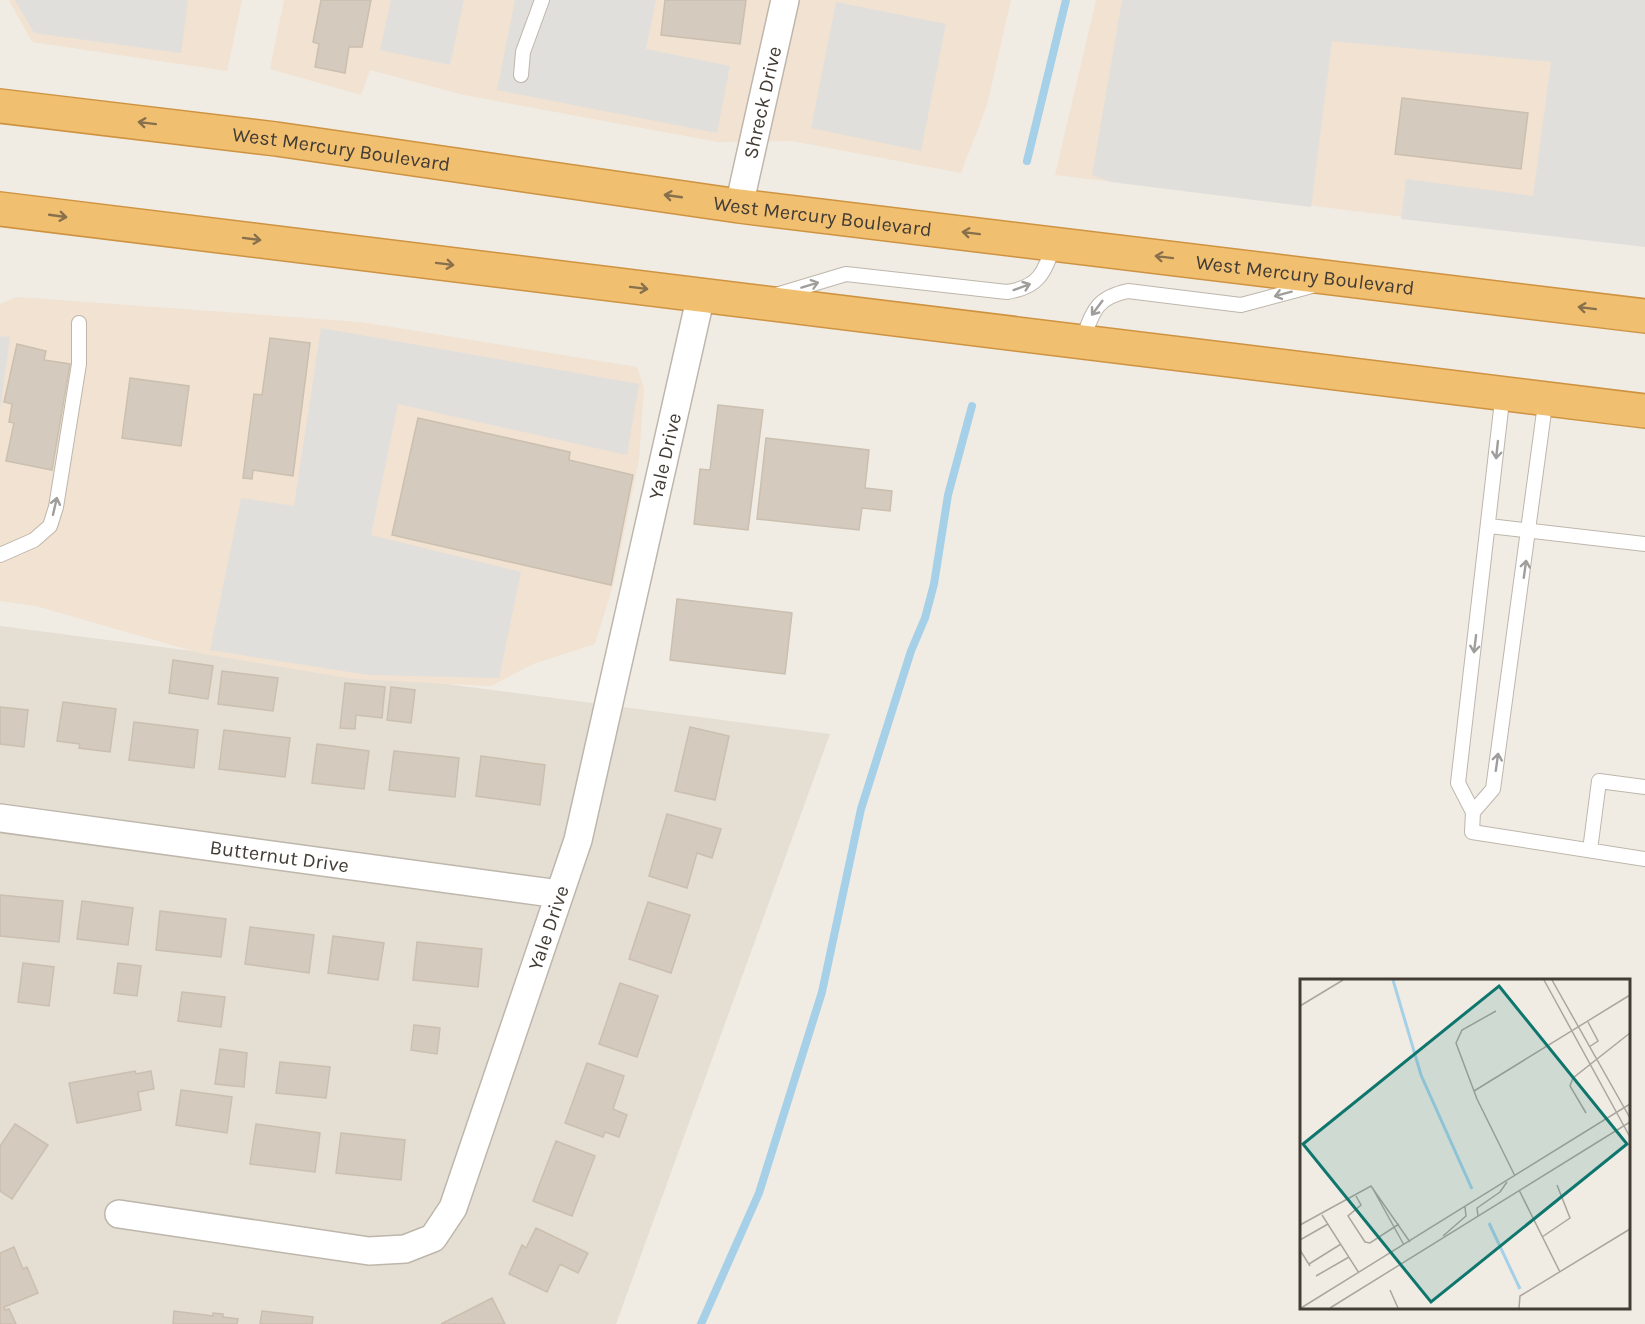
<svg xmlns="http://www.w3.org/2000/svg" width="1645" height="1324" viewBox="0 0 1645 1324" font-family="Karla,sans-serif">
<style>
.residential{fill:#e4ded3}
.commercial{fill:#f1e2d1}
.parking{fill:#e1dfdc}
.lines{fill:none;stroke-linecap:round;stroke-linejoin:round}
.stream{stroke:#a5d0e8;stroke-width:8}
.building{fill:#d4cabe;stroke:#cbbfaf;stroke-width:1.5}
.lane-casing{stroke:#beb6ab;stroke-width:16}
.street-casing{stroke:#beb6ab;stroke-width:30}
.highway-casing{stroke:#ce9341;stroke-width:36}
.lane{stroke:#fff;stroke-width:14}
.street{stroke:#fff;stroke-width:27}
.highway{stroke:#f0bf70;stroke-width:33}
.oneway{stroke:#88704d}
.oneway2{stroke:#a09e9a}
.labels{text-anchor:middle;stroke-width:4.5;stroke-linejoin:round;paint-order:stroke}
.street-label{font-size:20px;fill:#423c35;stroke:#fff}
.inset-river{fill:none;stroke:#a5d0e8;stroke-width:3}
.inset-road{fill:none;stroke:#aaa69e;stroke-width:1.5}
.view{fill:#0f766e;fill-opacity:0.15;stroke:#0f766e;stroke-width:3}
.inset-edge{fill:none;stroke:#423c35;stroke-width:3}
</style>
<rect width="100%" height="100%" fill="#f0ece4"/>
<path class="residential" d="M0,626L830,734L616,1324H0Z"/>
<path class="commercial" d="M9,0H242L227,71L32,42Z
M284,0H1011L987,105L961,173L792,141L718,142L464,95L370,70L361,95L270,69Z
M1096,0H1645V246L1055,175Z
M17,297L361,322L637,367L644,388L639,459L614,582L595,644L533,664L491,686L352,679L203,654L36,606L0,601V304Z"/>
<path class="parking" d="M15,0H188L181,53L34,33Z
M391,0H464L450,65L380,50Z
M515,0H656L646,49L730,66L717,133L497,90Z
M1122,0H1645V247L1401,219L1406,179L1533,196L1551,62L1332,41L1311,207L1111,182L1092,175Z
M836,2L946,24L921,151L811,128Z
M321,328L639,384L627,455L398,404L371,535L521,572L499,678L369,675L210,650L241,498L294,506Z
M0,336L10,337L0,410Z"/>
<g class="lines">
<path class="stream" d="M1027,161L1066,0
M701,1324L759,1193L822,992L861,809L911,651L925,618L934,584L948,495L972,406"/>
</g>
<path class="building" d="M321,0H371L362,47H349L345,73L315,67L319,44L313,42Z
M665,0H746L740,44L661,35Z
M1402,98L1528,113L1521,169L1395,154Z
M270,338L310,343L293,476L253,470L252,479L243,478L254,394L262,395Z
M17,344L46,351L44,360L70,364L52,470L6,461L14,423L9,422L12,404L4,402Z
M130,378L189,386L181,446L122,438Z
M718,405L763,410L748,530L694,524L700,469L710,470Z
M418,418L570,452L569,460L633,475L611,585L392,535Z
M766,438L869,450L865,488L892,491L890,511L862,508L859,530L757,519Z
M677,599L792,613L785,674L670,660Z
M173,660L213,666L208,699L169,693Z
M222,671L278,678L273,711L218,704Z
M345,683L385,687L382,718L356,715L355,729L340,728Z
M391,687L415,690L411,723L387,720Z
M63,702L116,709L110,752L79,748L80,744L57,741Z
M0,707L28,710L24,747L0,744Z
M134,722L198,730L194,768L129,760Z
M690,727L729,736L715,800L675,791Z
M224,730L290,738L285,777L219,769Z
M317,744L369,751L364,789L312,783Z
M394,751L459,758L455,797L389,790Z
M481,756L545,765L540,805L476,796Z
M667,814L721,829L712,858L697,853L687,888L649,876Z
M0,895L63,901L59,942L0,936Z
M82,901L133,908L128,945L77,939Z
M648,902L690,915L671,973L629,959Z
M160,911L226,919L221,957L156,950Z
M250,927L314,935L309,973L245,964Z
M333,936L384,943L378,980L328,973Z
M417,942L482,949L478,987L413,980Z
M23,963L54,967L49,1006L18,1002Z
M118,963L141,966L137,996L114,993Z
M620,983L658,996L637,1057L599,1044Z
M182,992L225,997L221,1027L178,1021Z
M414,1025L440,1028L437,1054L411,1050Z
M220,1049L247,1053L244,1087L215,1084Z
M280,1062L330,1067L326,1098L276,1093Z
M587,1063L624,1076L613,1109L627,1115L619,1137L605,1132L603,1137L565,1123Z
M135,1071L136,1074L151,1071L154,1089L138,1092L141,1110L77,1123L69,1083Z
M181,1090L232,1097L227,1133L176,1125Z
M15,1124L48,1145L12,1199L0,1191V1146Z
M256,1124L320,1133L315,1172L250,1164Z
M341,1133L405,1140L401,1180L336,1173Z
M556,1141L595,1156L572,1216L533,1201Z
M536,1228L588,1253L578,1273L560,1264L547,1292L509,1274L522,1245L526,1248Z
M14,1247L23,1269L27,1267L38,1293L4,1307L5,1310L9,1309L16,1324H0V1253Z
M492,1298L505,1324H441Z
M174,1311L213,1316V1313L223,1314V1317L238,1319L237,1324H173Z
M262,1311L313,1317L312,1324H260Z"/>
<g class="lines">
<defs>
<path id="lane" d="M521,75L523,52L542,0
M776,295L846,274L1007,292C1039,287 1044,273 1054,245
M1082,341C1093,312 1095,298 1128,291L1241,305L1312,286
M1503,392L1458,783L1473,812L1472,832L1645,859
M1489,526L1645,544
M0,555L34,540L50,526L56,507L79,364V323
M1473,812L1493,789L1546,397
M1590,850L1599,781L1645,787"/>
<g id="street">
<path id="s1" d="M739,206L785,0"/>
<path id="s2" d="M0,818L559,894"/>
<path id="s3" d="M119,1214L369,1251L405,1249L433,1238L453,1208L578,840L701,295"/>
</g>
<g id="highway">
<path id="s4" d="M0,106L276,139L739,206L1645,316"/>
<path d="M0,209L1645,411"/>
</g>
</defs>
<use href="#lane" class="lane-casing"/>
<use href="#street" class="street-casing"/>
<use href="#highway" class="highway-casing"/>
<use href="#lane" class="lane"/>
<use href="#street" class="street"/>
<use href="#highway" class="highway"/>
</g>
<defs><path id="oneway-shaft" d="M-6 0H5M1.5-3L5.5 0L1.5 3" fill="none" stroke-width="1.6" stroke-linecap="round" stroke-linejoin="round" transform="scale(1.5)"/></defs>
<g class="oneway">
<use href="#oneway-shaft" transform="translate(147 123) rotate(-173)"/>
<use href="#oneway-shaft" transform="translate(673 196) rotate(-172)"/>
<use href="#oneway-shaft" transform="translate(58 216) rotate(8)"/>
<use href="#oneway-shaft" transform="translate(971 233) rotate(-173)"/>
<use href="#oneway-shaft" transform="translate(252 239) rotate(7)"/>
<use href="#oneway-shaft" transform="translate(1164 257) rotate(-173)"/>
<use href="#oneway-shaft" transform="translate(445 264) rotate(7)"/>
<use href="#oneway-shaft" transform="translate(639 288) rotate(7)"/>
<use href="#oneway-shaft" transform="translate(1587 308) rotate(-173)"/>
</g>
<g class="oneway2">
<use href="#oneway-shaft" transform="translate(810 285) rotate(-17)"/>
<use href="#oneway-shaft" transform="translate(1022 287) rotate(-20)"/>
<use href="#oneway-shaft" transform="translate(1283 294) rotate(165)"/>
<use href="#oneway-shaft" transform="translate(1097 308) rotate(127)"/>
<use href="#oneway-shaft" transform="translate(1497 450) rotate(96)"/>
<use href="#oneway-shaft" transform="translate(55 506) rotate(-77)"/>
<use href="#oneway-shaft" transform="translate(1525 569) rotate(-82)"/>
<use href="#oneway-shaft" transform="translate(1475 644) rotate(97)"/>
<use href="#oneway-shaft" transform="translate(1497 762) rotate(-82)"/>
</g>
<g class="labels">
<g class="street-label">
<text dy="7" stroke="none"><textPath href="#s1" startOffset="106">Shreck Drive</textPath></text>
<text dy="7" stroke="none"><textPath href="#s4" startOffset="344">West Mercury Boulevard</textPath></text>
<text dy="7" stroke="none"><textPath href="#s4" startOffset="830">West Mercury Boulevard</textPath></text>
<text dy="7" stroke="none"><textPath href="#s4" startOffset="1316">West Mercury Boulevard</textPath></text>
<text dy="7" stroke="none"><textPath href="#s3" startOffset="1137">Yale Drive</textPath></text>
<text dy="7" stroke="none"><textPath href="#s2" startOffset="282">Butternut Drive</textPath></text>
<text dy="7" stroke="none"><textPath href="#s3" startOffset="651">Yale Drive</textPath></text>
</g>
</g>
<g transform="translate(1300 979)">
<rect width="330" height="330" fill="#f0ece4"/>
<path class="inset-river" d="M93,1L121,96L172,210M189,244L220,310"/>
<path class="inset-road" d="M244,1L330,158M252,1L330,139M0,27L43,1M196,32L162,51L156,64L177,120L215,197M288,43L298,62L289,68M174,112L330,16M286,134L270,107L273,99L330,54M73,210L104,266M219,211L260,293M56,217L61,226L48,237L65,263L70,264L99,245M22,236L59,294M178,237L177,229L200,213L207,203M0,246L71,207L110,263M143,257L166,237L165,228M242,258L270,239L257,206M0,261L28,245M0,271L10,287M9,285L41,265M16,297L49,278M90,311L98,329M1,329L330,125M30,329L330,143M219,329L220,317L330,250"/>
<path class="view" d="M199,7L327,165L131,323L3,165Z"/>
<rect width="330" height="330" class="inset-edge"/>
</g>
</svg>
